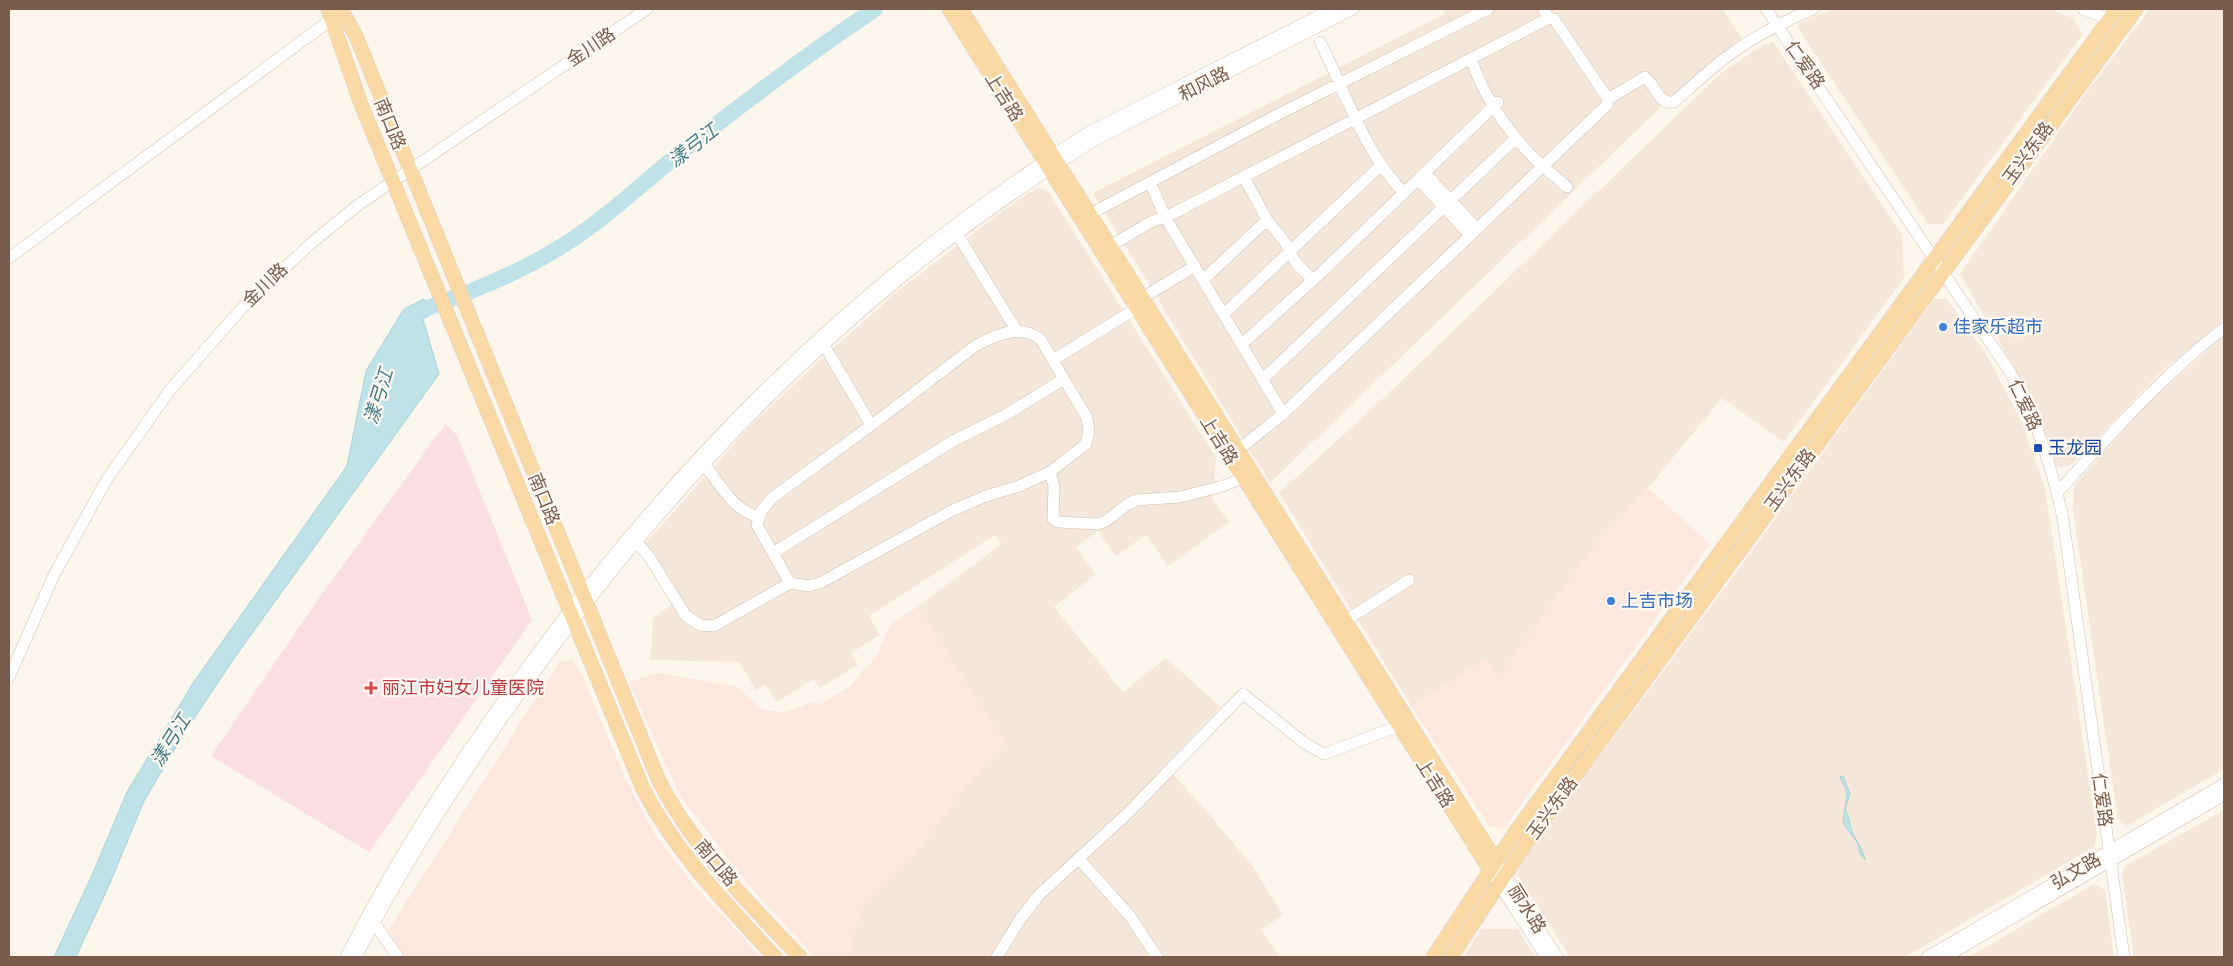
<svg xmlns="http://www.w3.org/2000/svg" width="2233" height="966" viewBox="0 0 2233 966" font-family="Commissioner,'Noto Sans SC',sans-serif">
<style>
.residential{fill:#f5e8da}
.commercial{fill:#fde8e0}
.medical{fill:#fbdfe3}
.water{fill:#bfe3e8;stroke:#a5d3da}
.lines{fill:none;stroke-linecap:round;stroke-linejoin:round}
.river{stroke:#bfe3e8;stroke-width:16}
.minor-casing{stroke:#d1beb0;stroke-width:12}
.major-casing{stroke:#dad1cd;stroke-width:15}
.minor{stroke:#fff;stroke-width:11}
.major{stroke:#fbd9a5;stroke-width:14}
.shop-dot{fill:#3f7fe0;stroke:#fffaf3;stroke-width:2}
.transit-dot{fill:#1a4fb4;stroke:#fffaf3;stroke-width:2}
.health-dot{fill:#e0444e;stroke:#fffaf3;stroke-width:2}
.labels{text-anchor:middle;stroke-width:4.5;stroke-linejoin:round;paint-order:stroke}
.street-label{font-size:18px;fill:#7a5c4d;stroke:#fffaf3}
.shop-label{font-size:18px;fill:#366cbe;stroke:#fffaf3;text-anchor:start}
.transit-label{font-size:18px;fill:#164399;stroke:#fffaf3;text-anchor:start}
.health-label{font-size:18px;fill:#be3a42;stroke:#fffaf3;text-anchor:start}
.water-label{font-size:19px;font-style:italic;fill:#437c86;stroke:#fffaf3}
</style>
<rect width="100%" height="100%" fill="#fdf6ec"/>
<path class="residential" d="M1446,9H1722L1742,38L1667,100L1663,105L1270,483L1093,193L1444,14Z
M1833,9H2049L2073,18L2083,34L1943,224H1928L1799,30V23Z
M2150,9H2224V319L2161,372L2070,466L2056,467L2030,395L1960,274L2083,97Z
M1773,42L1902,235L1904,278L1784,442L1722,398L1648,488L1600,539L1498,677L1486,658L1412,707L1279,493L1373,408L1721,73L1763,45Z
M1037,188L1048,191L1216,458L1213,500L1229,522L1168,566L1146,535L1116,556L1098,531L1076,547L1096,574L1054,607L1123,692L1166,658L1221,707L1165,765L1208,813L1253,867L1283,915L1261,930L1280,957H848L862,906L918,850L962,790L1005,743L917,607L1002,544L995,535L869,616L880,635L851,653L858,665L820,688L814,679L776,702L766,685L756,690L739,662L651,660L653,618L673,604L650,564L638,552L748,428L816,364L899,290L1012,204Z
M1934,299H1947L1987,356L2021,420L2045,489L2097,834L2094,847L1905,957H1570L1518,875L1520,863L1727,585Z
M2224,336V769L2127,826L2118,820L2073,510L2074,486L2146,405Z
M2224,810V957H2134L2122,875L2125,866Z
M2094,884L2105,890L2114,957H1969Z
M1481,929H1518L1535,957H1464Z"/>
<path class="commercial" d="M1648,488L1710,544L1504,828L1489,826L1412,707L1486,658L1498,676L1600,539Z
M917,607L1005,743L962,790L918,850L862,906L848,957H815L751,888L680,796L629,682L658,673L737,687L763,710L786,712L809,703L820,704L849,687L876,657L890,625Z
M572,660L582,675L626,780L656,836L692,883L761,957H405L388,931L559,662Z"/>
<path class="medical" d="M445,424L457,435L532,620L369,852L211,756L317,601Z"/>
<path class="water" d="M424,299L431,315L423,319L439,374L235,657L185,732L144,801L110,883L76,957H54L92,875L127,792L193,683L347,466L366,371L404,309Z
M1843,776L1850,794L1845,809C1849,816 1849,822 1851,829C1855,840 1863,849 1865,860L1860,853L1857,842L1843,823C1843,821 1847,796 1847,793C1846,788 1842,783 1840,777Z"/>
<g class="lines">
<path class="river" d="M409,318L410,315C458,296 507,279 552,252C599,225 638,187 680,153C743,103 808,54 875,9"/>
<defs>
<path id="minor" d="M1766,9L2010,372C2037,417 2052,468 2063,519L2124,957
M2083,9L2109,19
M1320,42C1347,94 1362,149 1404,193
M1471,59C1483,94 1504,126 1530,154C1541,166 1555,176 1567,187
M1608,99L1645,77C1655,84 1658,105 1674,102C1690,88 1707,72 1724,59C1751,38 1782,22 1813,9
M1425,173L1477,229
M1244,177L1267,220L1285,242L1296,263L1313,280
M1418,179L1470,235
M1150,182L1165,217L1283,414
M1090,214L1277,115L1488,9
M957,234L1017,331
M1110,246L1151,222L1174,213L1549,18
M9,258L332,19
M1203,280L1267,220
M1142,298L1195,266
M1224,314L1381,165
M1242,344L1322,272L1498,102
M824,345L871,425
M1053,360L1137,308
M1263,379L1516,138
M1238,450L1283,414L1607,105L1608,99L1554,19L1549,18L1543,9
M705,465C720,485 733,510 759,517
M1050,472L1054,486L1053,519L1058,522L1097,524L1106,521L1128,504L1136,500L1180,497L1223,486L1243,478
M2057,493C2110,435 2162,376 2224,328
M637,542L650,558L686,616L700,625L714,626L790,583L808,586L820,583L953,510L986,496L1019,486L1050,472L1086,444L1089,431L1087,418L1041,340C1021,323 995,335 975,346L885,415L772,498L762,510L757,525L790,583
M773,553L953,441L1007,414L1064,379
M1345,621L1409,580
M9,677L55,573L107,479L170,390L243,307L309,245L358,205L647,9
M1078,858L1130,916L1157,957
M1496,861L1557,957
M1490,870L1546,957
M374,923L398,957
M346,957C387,875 436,797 489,721C652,484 846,286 1089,132L1332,9
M356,957C398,876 447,798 499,723C612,559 748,403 903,276C964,226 1028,182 1095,140L1353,9
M997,957L1021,918L1039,895L1129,812L1243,694L1306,744L1324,754L1399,726
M1927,957L2224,784
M1945,957L2224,795"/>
<path id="major" d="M328,9L361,104L643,789C676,853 726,904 775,957
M341,9L356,36L659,781C694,848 748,903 800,957
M949,9L1490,870
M961,9L1496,861
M1433,957L1514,834L2117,9
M1451,957L1526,843L2136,9"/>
</defs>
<use href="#minor" class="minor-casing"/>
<use href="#major" class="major-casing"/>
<use href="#minor" class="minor"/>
<use href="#major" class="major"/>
</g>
<g class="shop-dot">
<circle cx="1943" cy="327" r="5"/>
<circle cx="1611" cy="601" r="5"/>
</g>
<rect class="transit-dot" x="2033" y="443" width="10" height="10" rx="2.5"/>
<path class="health-dot" d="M368.5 680.5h5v5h5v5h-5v5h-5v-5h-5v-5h5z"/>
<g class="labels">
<g class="street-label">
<text transform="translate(591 47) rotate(-34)" y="6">金川路</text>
<text transform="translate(1805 65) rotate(55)" y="6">仁爱路</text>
<text transform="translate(1204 84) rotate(-27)" y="6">和风路</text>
<text transform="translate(1004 97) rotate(58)" y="6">上吉路</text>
<text transform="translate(390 124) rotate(68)" y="6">南口路</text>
<text transform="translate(2028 153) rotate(-54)" y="6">玉兴东路</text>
<text transform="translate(265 285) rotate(-44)" y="6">金川路</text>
<text transform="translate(2025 405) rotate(65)" y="6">仁爱路</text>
<text transform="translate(1219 440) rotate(58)" y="6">上吉路</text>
<text transform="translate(1790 480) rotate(-54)" y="6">玉兴东路</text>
<text transform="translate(544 499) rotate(68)" y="6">南口路</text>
<text transform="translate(1435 783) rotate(58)" y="6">上吉路</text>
<text transform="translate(2102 800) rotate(82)" y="6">仁爱路</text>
<text transform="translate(1552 808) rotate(-54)" y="6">玉兴东路</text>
<text transform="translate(716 863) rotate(50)" y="6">南口路</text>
<text transform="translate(2076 871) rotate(-30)" y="6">弘文路</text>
<text transform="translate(1527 909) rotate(58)" y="6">丽水路</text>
</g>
<g class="shop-label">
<text x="1953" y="333">佳家乐超市</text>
<text x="1621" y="607">上吉市场</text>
</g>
<g class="transit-label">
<text x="2048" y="454">玉龙园</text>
</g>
<g class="health-label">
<text x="382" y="694">丽江市妇女儿童医院</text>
</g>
<g class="water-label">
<text transform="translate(693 145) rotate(-38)" y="7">漾弓江</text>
<text transform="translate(378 396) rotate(-73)" y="7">漾弓江</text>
<text transform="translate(170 740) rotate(-58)" y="7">漾弓江</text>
</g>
</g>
<rect width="2233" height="966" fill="none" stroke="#7a5c4d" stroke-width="20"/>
</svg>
